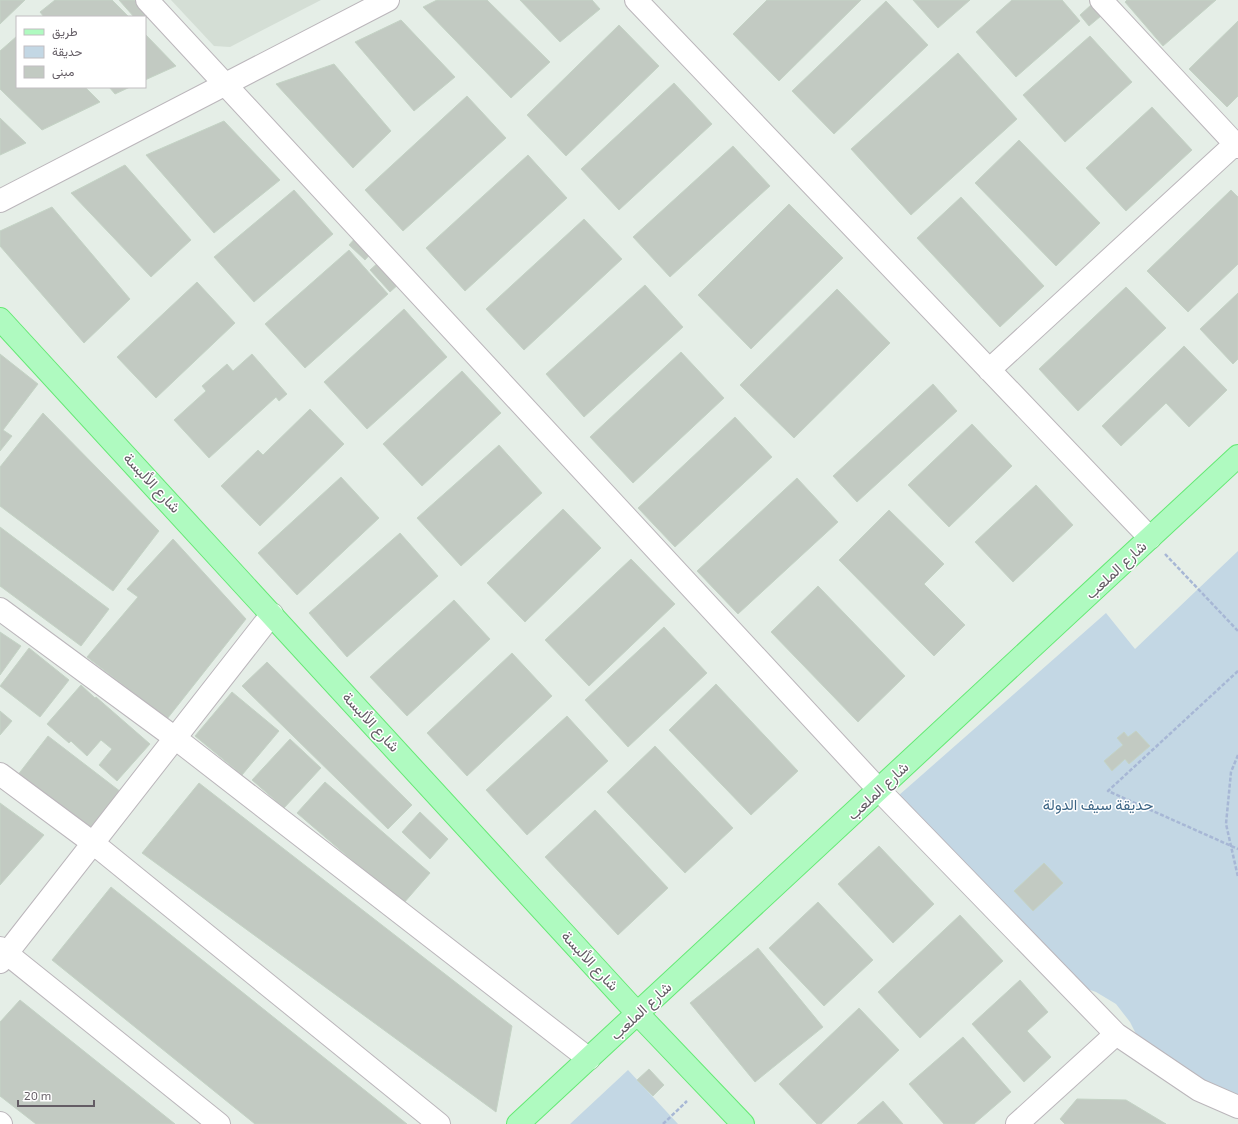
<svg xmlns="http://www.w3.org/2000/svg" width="1238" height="1124" viewBox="0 0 1238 1124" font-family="'Exo 2',Vazirmatn,sans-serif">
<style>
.education{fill:#d4ded5}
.green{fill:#c3d7e4}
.building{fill:#c2cac2;stroke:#c4d3c5}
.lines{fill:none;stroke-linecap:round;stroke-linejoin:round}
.minor-casing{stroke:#bbb6bb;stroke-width:24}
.major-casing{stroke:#64e974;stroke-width:24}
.path{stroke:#a7b7d5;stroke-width:2.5;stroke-dasharray:4 2;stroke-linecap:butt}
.minor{stroke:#fff;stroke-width:22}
.major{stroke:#affac0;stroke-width:22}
.labels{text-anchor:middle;stroke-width:3;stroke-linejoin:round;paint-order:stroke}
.street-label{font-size:15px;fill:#645d65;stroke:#fff}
.park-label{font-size:15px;fill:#3c6585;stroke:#fff}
</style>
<rect width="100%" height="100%" fill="#e5eee7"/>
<path class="education" d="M171,0H321L230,47L214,46Z"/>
<path class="green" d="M1238,551V1098L1207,1083L1140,1042L1130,1022L1116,1004L1096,992L1079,986L898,796L1106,613L1135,649Z
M628,1070L678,1124H570Z"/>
<path class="building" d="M0,0H25L0,24Z
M55,0H112L129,17H44L40,12Z
M119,0H134L148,16L145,19V17H134Z
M437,0H487L550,62L511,98L423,7Z
M520,0H592L600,9L560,42Z
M767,0H861L779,81L733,34Z
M913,0H970L938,28Z
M1012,0H1062L1080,21L1016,77L976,32Z
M1127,0H1216L1163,46L1125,2Z
M886,1L928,45L834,134L792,91Z
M1091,5L1101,16L1089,26L1080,15Z
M401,20L455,77L414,111L355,42Z
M1238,21V96L1227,107L1189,69Z
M619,25L659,66L566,156L527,115Z
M145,34L176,66L145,80Z
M17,36V87H85L100,102L42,130L0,89V51Z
M1090,36L1132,82L1065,142L1023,95Z
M958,53L1017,119L911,215L851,149Z
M334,64L391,131L353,168L276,84Z
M674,83L712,124L619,210L581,169Z
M109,87H130L115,94Z
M467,96L506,138L403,231L365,190Z
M1152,107L1192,150L1126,211L1086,168Z
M0,118L26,143L0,155Z
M224,121L280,180L214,233L146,155Z
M1019,140L1100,223L1056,266L975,183Z
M733,146L770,186L670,277L633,237Z
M528,155L567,198L465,291L426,248Z
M125,165L191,240L151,277L71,193Z
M294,190L333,234L254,302L214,257Z
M1231,190L1238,197V264L1188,312L1147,271Z
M961,197L1044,286L1000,327L917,238Z
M789,204L843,258L751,349L698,295Z
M52,207L130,299L84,343L0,246V231Z
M584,219L622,259L524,350L486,309Z
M357,236L373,251L365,260L349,245Z
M349,250L388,294L305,368L265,324Z
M380,261L400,283L390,292L370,270Z
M197,282L235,323L156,398L117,357Z
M645,285L683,327L584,417L546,374Z
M1126,287L1166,328L1078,411L1039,369Z
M837,289L890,343L794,438L740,385Z
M1238,293V359L1233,364L1200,329Z
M404,309L447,357L367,429L324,382Z
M1184,346L1227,390L1189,427L1166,403L1121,446L1102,426Z
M681,352L724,398L633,483L590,437Z
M0,354L38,384L3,430L12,436L0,451Z
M252,354L287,394L279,401L276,397L209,458L174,420L206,391L202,386L227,364L233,371Z
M462,371L501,413L422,486L383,444Z
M933,384L957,411L857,502L833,476Z
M310,409L344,444L260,526L221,486L258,450L263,455Z
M43,413L159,531L113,591L0,506V467Z
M735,417L772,457L675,547L638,508Z
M972,424L1012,466L949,527L908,485Z
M499,445L542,493L461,566L417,518Z
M341,477L379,518L297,595L258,553Z
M797,478L838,522L738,614L697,571Z
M1036,485L1073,525L1013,582L975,542Z
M563,509L601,548L525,622L487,583Z
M889,510L944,564L924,584L965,625L934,656L839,560Z
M0,527L109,609L81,646L0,586Z
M400,533L438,576L347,657L309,613Z
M173,539L246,619L167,719L87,657L138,597L127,589Z
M631,559L675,604L589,686L545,640Z
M818,586L905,676L858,722L771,632Z
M454,600L490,639L407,716L370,677Z
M664,627L707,673L628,747L585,700Z
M0,632L21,646L0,675Z
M29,648L69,680L40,717L0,686Z
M512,653L552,696L467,776L427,733Z
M267,662L412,805L388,829L242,686Z
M716,684L798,771L751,815L669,730Z
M81,685L95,698L96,697L150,744L117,781L99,765L112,749L101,740L87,756L71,741L69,743L47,724Z
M232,692L279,731L242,775L195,736Z
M0,711L12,721L0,735Z
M567,716L608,761L527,835L486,790Z
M1136,731L1150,746L1129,764L1125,759L1112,771L1104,761L1123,745L1117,738L1124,732L1128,737Z
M48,736L121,792L90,832L17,776Z
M290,739L321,768L284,808L252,780Z
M655,746L733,828L685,873L607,792Z
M325,782L430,873L403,904L297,813Z
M199,783L512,1026L496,1112L142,853Z
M0,803L44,835L0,885Z
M595,810L668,888L618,935L545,857Z
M420,812L448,839L430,859L402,832Z
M879,846L934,904L893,943L838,884Z
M1044,863L1063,883L1033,911L1014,891Z
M111,887L407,1124H255L52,960Z
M818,902L873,960L824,1006L769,948Z
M960,915L1003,961L920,1038L878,992Z
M758,948L823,1027L755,1082L690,1003Z
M1020,980L1048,1012L1027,1031L1051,1057L1024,1082L972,1024Z
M20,1000L175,1124H36L0,1096V1022Z
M859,1008L899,1050L821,1124H817L779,1084Z
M963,1037L1011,1092L974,1124H944L909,1084Z
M649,1069L664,1085L653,1096L637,1080Z
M1077,1099L1126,1100L1166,1124H1065L1060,1119Z
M883,1101L903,1124H857Z"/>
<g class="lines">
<defs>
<path id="minor" d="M147,0L879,790L1116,1034L1199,1090L1238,1107
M636,0L1150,538
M1101,0L1238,147
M0,201L388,0
M989,370L1235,144
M0,609L175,738L589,1059
M0,774L93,843L439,1124
M0,948L219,1124
M0,962L272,614
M0,1123L1,1124
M1017,1124L1116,1034"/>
<path id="major" d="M0,319L638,1014L743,1124
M518,1124L1238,456"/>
</defs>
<use href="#minor" class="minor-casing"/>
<use href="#major" class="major-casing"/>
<path class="path" d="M1165,554L1238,631
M1238,671L1108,791L1238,849
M1238,755L1231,772L1226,824L1238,877
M663,1124L687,1101"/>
<use href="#minor" class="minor"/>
<use href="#major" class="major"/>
</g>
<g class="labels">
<g class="street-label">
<text transform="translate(152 483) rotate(47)" y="5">شارع الألبسة</text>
<text transform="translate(1116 570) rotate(-43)" y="5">شارع الملعب</text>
<text transform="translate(371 722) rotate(47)" y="5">شارع الألبسة</text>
<text transform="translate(878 791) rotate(-43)" y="5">شارع الملعب</text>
<text transform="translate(590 961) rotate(47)" y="5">شارع الألبسة</text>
<text transform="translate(641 1011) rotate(-43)" y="5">شارع الملعب</text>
</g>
<g class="park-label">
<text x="1098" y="810">حديقة سيف الدولة</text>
</g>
</g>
<rect x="16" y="16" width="130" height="72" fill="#ffffff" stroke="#c1bec1"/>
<rect x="24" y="29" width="20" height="6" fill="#affac0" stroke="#c1bec1"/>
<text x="52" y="36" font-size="12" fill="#645d65">طريق</text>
<rect x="24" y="46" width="20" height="12" fill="#c3d7e4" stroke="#c1bec1"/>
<text x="52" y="56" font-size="12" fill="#645d65">حديقة</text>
<rect x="24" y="66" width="20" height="12" fill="#c2cac2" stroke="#c1bec1"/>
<text x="52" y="76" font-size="12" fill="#645d65">مبنى</text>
<path d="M18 1100v6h76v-6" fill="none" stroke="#645d65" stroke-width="2"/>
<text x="24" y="1100" font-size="12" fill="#645d65" stroke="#ffffff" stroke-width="3" paint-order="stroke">20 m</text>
</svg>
